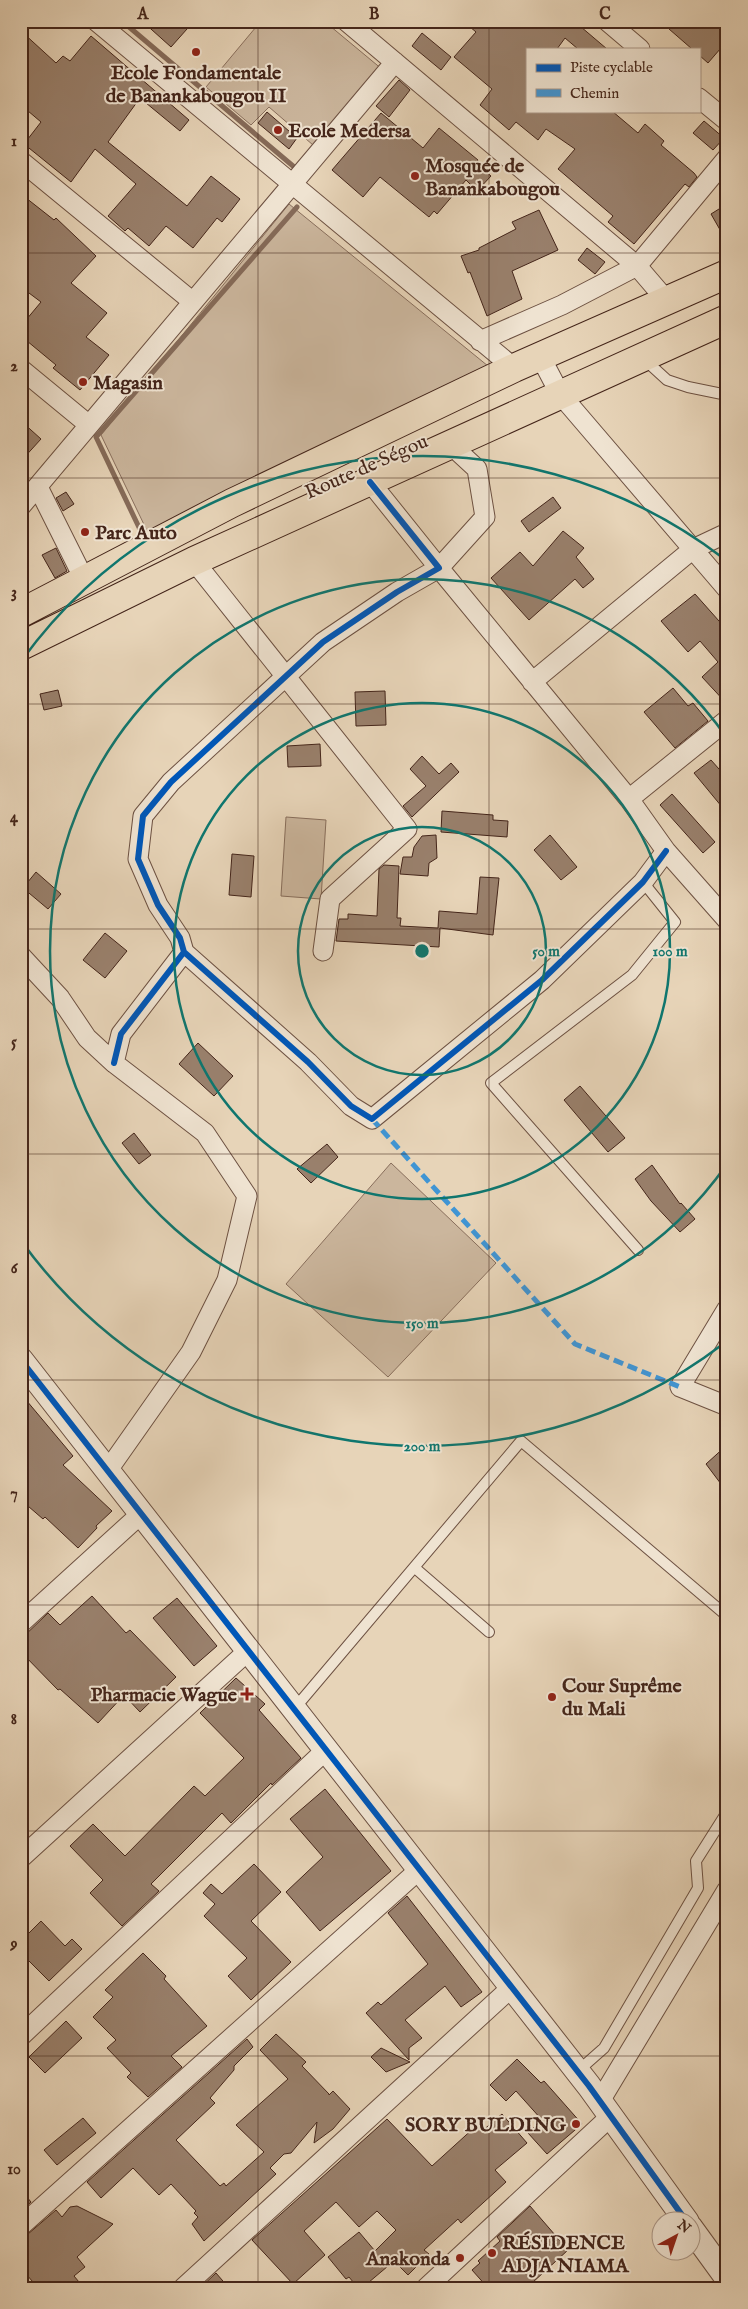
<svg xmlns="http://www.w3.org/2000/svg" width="748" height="2309" viewBox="0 0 748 2309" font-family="'IM FELL English',serif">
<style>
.green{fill:#cbb69d;stroke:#886e5c}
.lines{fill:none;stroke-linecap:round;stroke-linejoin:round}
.stream{stroke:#856a58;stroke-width:5}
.building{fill:#99806c;stroke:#44251a}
.service-casing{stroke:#6d5142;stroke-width:12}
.minor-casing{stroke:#6d5142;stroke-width:21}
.tertiary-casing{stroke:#6d5142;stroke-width:26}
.trunk-casing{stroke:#44251a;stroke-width:30}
.service{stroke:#efe3d1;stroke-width:10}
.minor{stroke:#efe3d1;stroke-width:19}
.tertiary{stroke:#efe3d1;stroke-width:24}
.trunk{stroke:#e7d4b8;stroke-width:28}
.quiet{stroke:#4095d4;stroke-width:5;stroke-dasharray:10 5;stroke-linecap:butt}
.cycleway-casing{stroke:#efe3d1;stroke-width:9}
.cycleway{stroke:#0057b8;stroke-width:6}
.grid{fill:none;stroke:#44251a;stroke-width:1;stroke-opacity:0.55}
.ring{fill:none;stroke:#0f766e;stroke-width:2.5}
.poi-dot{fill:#8f2418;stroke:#efe3d1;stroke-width:2}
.labels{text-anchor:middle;stroke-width:4;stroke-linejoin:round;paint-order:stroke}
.poi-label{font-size:20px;font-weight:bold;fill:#44251a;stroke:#efe3d1;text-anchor:start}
.street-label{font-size:20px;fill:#44251a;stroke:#efe3d1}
.centre{fill:#0f766e;stroke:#efe3d1;stroke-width:2.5}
.ring-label{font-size:15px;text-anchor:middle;font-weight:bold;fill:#0f766e;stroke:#efe3d1;stroke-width:4;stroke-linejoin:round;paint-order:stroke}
.neatline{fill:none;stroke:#44251a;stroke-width:2}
.grid-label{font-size:16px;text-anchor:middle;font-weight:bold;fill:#44251a}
</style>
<rect width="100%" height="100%" fill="#e7d4b8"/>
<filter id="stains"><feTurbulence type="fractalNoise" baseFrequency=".004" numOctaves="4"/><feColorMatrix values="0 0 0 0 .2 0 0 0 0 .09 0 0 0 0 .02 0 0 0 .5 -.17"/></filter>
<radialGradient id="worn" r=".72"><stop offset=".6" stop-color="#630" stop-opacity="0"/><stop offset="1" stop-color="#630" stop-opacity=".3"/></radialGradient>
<path class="green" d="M261,21H324L383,70L313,145L269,107L251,125L206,87Z
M289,204L488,366L150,537L101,435Z
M286,817L326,820L321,899L281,896Z
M391,1163L496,1263L388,1377L286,1284Z"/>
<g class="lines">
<path class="stream" d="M122,21L293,166
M145,540L96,437L297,207"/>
</g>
<path class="building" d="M142,21H178L187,29L171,47Z
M463,21H574L607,49H578L565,38L557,49H527V111H612L638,133L645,124L664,141L661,145L694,173L697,177L689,187L685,184L634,244L608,222L613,216L558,169L575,149L546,129L538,140L516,122L509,130L480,105L492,89L454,57L476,32Z
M675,21H681L688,27L693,21H727V41L708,63L699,55V49H692L669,29Z
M21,31L56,63L63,56L70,61L91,36L189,120L180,131L140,98L108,142L187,206L211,176L240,199L222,222L217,218L193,248L166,226L149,246L128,228L125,231L108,216L136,184L95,149L71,182L24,144L41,122L21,105Z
M422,33L451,57L441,70L412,46Z
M399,80L410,90L389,117L376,106Z
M267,112L297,138L289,149L258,123Z
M381,113L423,148L439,128L478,160L476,163L491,176L477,191L466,180L437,214L434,211L429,217L380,177L363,197L332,170Z
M704,121L724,138L713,150L693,133Z
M21,194L54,220L56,218L96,256L71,283L107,313L86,337L109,355L80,390L53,368L56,365L21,336V326L41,302L21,287Z
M727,204V242L711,214Z
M539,210L558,250L512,271L522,299L487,316L470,272L468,273L461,256L479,250V248L516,229L512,222Z
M587,248L605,262L595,274L578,260Z
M21,421L41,439L21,461Z
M66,492L74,504L63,511L56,498Z
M553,497L561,508L529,532L521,521Z
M563,531L584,548L576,557L594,579L583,588L575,579L529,620L491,578L520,552L533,566Z
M56,548L67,571L55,578L42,555Z
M695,594L727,630V704L702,677L718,662L700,641L688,652L661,621Z
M673,688L688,706L693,703L708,721L675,748L644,712Z
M58,690L62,706L44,710L40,694Z
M385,691L386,725L356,726L355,692Z
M320,744L321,766L288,767L287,746Z
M422,756L439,774L451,763L459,772L412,817L403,806L426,786L410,769Z
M711,760L727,778V813L694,773Z
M672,794L715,842L703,853L660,805Z
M442,811L493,815V820L508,821L507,837L441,832Z
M436,835L437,858L429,863L428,876L400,874L403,857H412L414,847L422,836Z
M550,835L577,867L561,880L534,850Z
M232,854L254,856L251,897L229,895Z
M384,865L399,866L397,918H401L400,926L438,928L439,911L477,914L480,877L499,878L493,935L440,928L439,947L336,941L339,919H348V914L377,916L379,869Z
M36,872L61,894L48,909L23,888Z
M105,933L127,951L105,978L83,960Z
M198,1043L233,1076L214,1096L179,1064Z
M580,1086L625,1138L608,1152L564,1100Z
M134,1133L151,1155L139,1164L122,1143Z
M327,1144L338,1157L311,1183L297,1169Z
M652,1165L680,1204L681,1203L695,1219L680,1232L651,1201L635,1179Z
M21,1394L73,1456L63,1465L112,1511L96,1526L97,1528L78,1548L45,1517L43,1519L21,1500Z
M727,1445V1492L706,1464Z
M92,1596L126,1633L130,1630L176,1677L140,1712L124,1695L98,1723L60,1689L58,1690L21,1652V1639L48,1613L60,1625Z
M177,1598L217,1646L194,1666L153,1618Z
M236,1678L265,1704L259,1710L301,1758L272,1785L271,1783L231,1823L222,1813L151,1884L159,1891L122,1926L90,1893L103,1880L70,1846L93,1824L125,1856L194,1786L205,1796L244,1758L200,1713Z
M325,1789L391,1871L320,1931L286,1892L323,1857L290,1819Z
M254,1864L281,1892L251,1921L291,1962L251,2000L228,1976L247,1958L204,1916L215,1904L203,1893L211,1884L222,1894Z
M407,1896L482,1992L461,2007L445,1986L405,2020L422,2038L409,2048V2060L366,2013L378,2002L381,2005L428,1964L388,1913Z
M41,1921L65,1946L72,1939L82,1949L49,1981L21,1953V1941Z
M143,1953L166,1976L164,1979L207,2026L171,2056L182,2067L148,2097L127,2077L131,2073L107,2048L116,2040L93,2017L113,1997L105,1990Z
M66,2021L82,2038L45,2073L29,2057Z
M276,2034L306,2062L302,2066L329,2094V2095L333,2091L350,2109L333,2129L314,2143L317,2122L291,2153L284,2154L270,2168L276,2174L204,2241L192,2224L198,2217L194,2213L196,2211L171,2184L159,2195L133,2168L101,2198L87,2182L247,2039L253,2047L234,2066V2070L210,2098L215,2103L176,2140L220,2186L224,2183L226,2186L264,2152L236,2125L288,2079L260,2050Z
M381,2048L410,2062L386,2072L371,2057Z
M517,2059L541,2083L544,2081L582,2124L547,2154L528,2133L542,2120L516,2091L506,2101L490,2085Z
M502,2114L527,2143L495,2170L506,2182L461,2223L458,2219L424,2250L429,2254L408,2275L394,2261L362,2288H358L349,2277L346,2279L328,2257L359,2232L375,2251L396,2230L377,2211L359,2227L336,2202L304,2231L325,2255L293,2284L252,2240L387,2119L432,2166L476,2126L481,2132Z
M83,2118L96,2133L57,2165L44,2150Z
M21,2190L31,2202L21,2211Z
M77,2206L113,2224L77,2257L85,2267L74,2276L84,2288H38L21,2268V2237L28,2234L56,2210L62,2217L70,2207Z
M530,2206L568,2250L532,2283L530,2281L523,2288H488L472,2270L480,2263L478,2261L500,2241L497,2237Z
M216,2273L229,2288H200Z"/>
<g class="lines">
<defs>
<path id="service" d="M644,359L667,380L688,387L727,395
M638,1250L491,1083L632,975L675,922L643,882
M415,1568L489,1632
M295,1708L521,1441L727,1616
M578,2071L604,2048L698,1888L696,1861L727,1812"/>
<path id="minor" d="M96,21L514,368
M346,21L637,266L667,301
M607,21L640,49
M699,98L727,121
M21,161L193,302
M480,341L562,305L637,266L727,158
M540,356L560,394L727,589
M21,369L89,425
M451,445L477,469L485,517L439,568L629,799L666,851L727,920
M38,487L84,579
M21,506L395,62
M194,561L407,829L330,899L323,951
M532,682L693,549L727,533
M629,799L727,720
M184,952L308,1062L351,1106L372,1119L542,980L643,882L666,851
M21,956L60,998L87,1038L114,1063L205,1133L247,1196L227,1280L191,1352L108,1470
M114,1063L121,1034L184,952L180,938L158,905L138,859L143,816L171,782L323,642L397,592L439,568L370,482
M727,1309L680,1387L727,1406
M21,1623L142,1513
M21,1858L249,1650
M21,2036L327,1749
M600,2101L727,1890
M21,2226L420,1869
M183,2288L512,1987
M426,2288L611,2116"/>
<path id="tertiary" d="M21,1360L589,2086L687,2222
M690,2227L727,2278"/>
<path id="trunk" d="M21,613L232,503L514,368L727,274
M21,646L194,561L727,319"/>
</defs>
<use href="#service" class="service-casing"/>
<use href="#minor" class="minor-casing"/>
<use href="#tertiary" class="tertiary-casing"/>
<use href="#trunk" class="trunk-casing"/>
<use href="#service" class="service"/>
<use href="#minor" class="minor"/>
<use href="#tertiary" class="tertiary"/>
<use href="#trunk" class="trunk"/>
<path class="quiet" d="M372,1119L575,1344L680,1387"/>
<defs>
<path id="cycleway" d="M184,952L308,1062L351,1106L372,1119L542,980L643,882L666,851
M114,1063L121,1034L184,952L180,938L158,905L138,859L143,816L171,782L323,642L397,592L439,568L370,482
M21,1360L589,2086L687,2222"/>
</defs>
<use href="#cycleway" class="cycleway-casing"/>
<use href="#cycleway" class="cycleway"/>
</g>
<path class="grid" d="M258,21V2288M489,21V2288M21,253H727M21,478H727M21,704H727M21,929H727M21,1154H727M21,1380H727M21,1605H727M21,1831H727M21,2056H727"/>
<g class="ring">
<circle cx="422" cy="951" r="124"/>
<circle cx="422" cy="951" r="248"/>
<path d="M727 1164A372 372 0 1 1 727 738"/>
<path d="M723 1344A495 495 0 0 1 22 1242M22 660A495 495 0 0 1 723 558"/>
</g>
<g class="poi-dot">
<circle cx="196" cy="52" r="5"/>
<circle cx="278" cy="130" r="5"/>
<circle cx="415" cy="176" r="5"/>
<circle cx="83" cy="382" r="5"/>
<circle cx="85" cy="532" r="5"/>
<path d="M244.5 1686.5h5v5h5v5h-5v5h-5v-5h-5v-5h5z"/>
<circle cx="552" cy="1697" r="5"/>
<circle cx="576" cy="2124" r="5"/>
<circle cx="492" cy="2253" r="5"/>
<circle cx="460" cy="2258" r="5"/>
</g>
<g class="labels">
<g class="poi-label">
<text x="196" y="79" text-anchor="middle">Ecole Fondamentale<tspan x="196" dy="23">de Banankabougou II</tspan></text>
<text x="288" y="137">Ecole Medersa</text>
<text x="425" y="172">Mosquée de<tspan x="425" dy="23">Banankabougou</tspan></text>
<text x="93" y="389">Magasin</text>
<text x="95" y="539">Parc Auto</text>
<text x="562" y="1692">Cour Suprême<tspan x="562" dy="23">du Mali</tspan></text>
<text x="237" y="1701" text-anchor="end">Pharmacie Wague</text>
<text x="566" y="2131" text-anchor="end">SORY BULDING</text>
<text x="502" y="2249">RÉSIDENCE<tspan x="502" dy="23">ADJA NIAMA</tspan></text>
<text x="450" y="2265" text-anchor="end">Anakonda</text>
</g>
<g class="street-label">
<text transform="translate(366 466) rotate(-24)" y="7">Route de Ségou</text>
</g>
</g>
<circle cx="422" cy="951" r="8" class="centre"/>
<g class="ring-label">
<text x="546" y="956">50 m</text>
<text x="670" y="956">100 m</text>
<text x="422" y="1328">150 m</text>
<text x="422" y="1451">200 m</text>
</g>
<rect width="748" height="2309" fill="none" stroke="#e7d4b8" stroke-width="55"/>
<rect x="526" y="48" width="175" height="65" fill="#efe3d1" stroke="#ab9788"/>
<rect x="536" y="64" width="25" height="8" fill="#0057b8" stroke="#ab9788"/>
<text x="570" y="72" font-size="15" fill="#44251a">Piste cyclable</text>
<rect x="536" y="89" width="25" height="8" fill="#4095d4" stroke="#ab9788"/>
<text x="570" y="98" font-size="15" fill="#44251a">Chemin</text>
<g transform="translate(676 2236) rotate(40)"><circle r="24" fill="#efe3d1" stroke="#ab9788"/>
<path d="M0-4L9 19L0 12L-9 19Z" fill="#8f2418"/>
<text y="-8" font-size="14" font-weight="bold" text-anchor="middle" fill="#44251a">N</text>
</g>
<rect x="28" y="28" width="692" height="2254" class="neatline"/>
<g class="grid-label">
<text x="143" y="19">A</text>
<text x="374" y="19">B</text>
<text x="605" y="19">C</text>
<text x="14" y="146">1</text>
<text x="14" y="371">2</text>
<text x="14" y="597">3</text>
<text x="14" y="822">4</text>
<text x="14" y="1047">5</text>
<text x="14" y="1273">6</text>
<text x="14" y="1498">7</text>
<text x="14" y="1724">8</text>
<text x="14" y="1949">9</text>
<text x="14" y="2174">10</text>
</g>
<rect width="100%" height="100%" filter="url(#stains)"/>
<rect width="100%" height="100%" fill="url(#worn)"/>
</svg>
